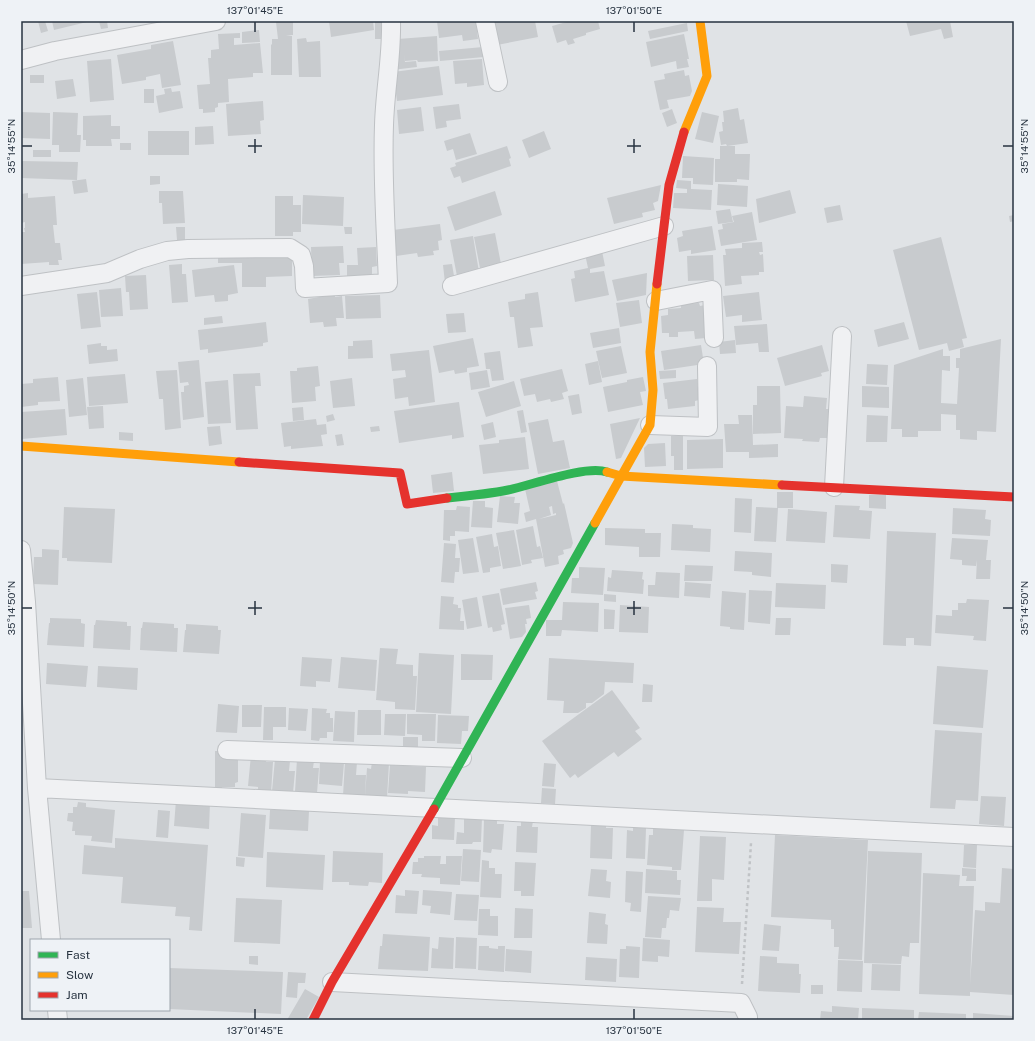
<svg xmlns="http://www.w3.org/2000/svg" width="1035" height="1041" viewBox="0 0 1035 1041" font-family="'Public Sans',sans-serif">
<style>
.building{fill:#c8cbce;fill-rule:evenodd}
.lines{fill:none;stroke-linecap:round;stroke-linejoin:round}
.street-casing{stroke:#bec1c4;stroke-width:20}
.path{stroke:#c0c3c6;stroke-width:2.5;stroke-dasharray:3 3;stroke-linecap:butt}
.street{stroke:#f0f1f3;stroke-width:18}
.fast{stroke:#30b455;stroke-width:9}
.slow{stroke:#ff9f0a;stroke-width:9}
.jam{stroke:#e5322d;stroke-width:9}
.ticks{fill:none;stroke:#273340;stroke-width:1.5}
.neatline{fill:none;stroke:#273340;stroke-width:1.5}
.ticks-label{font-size:10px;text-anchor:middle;fill:#273340}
</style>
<rect width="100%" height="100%" fill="#e0e3e6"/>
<path class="building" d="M38,21H45L48,31L41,33Z
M52,21H87V22L54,30Z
M99,21H107L108,28L101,29Z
M293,21V35H286L292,36V75H271V45L272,44V39H278L276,22Z
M329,21H373L374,30L331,37Z
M375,21H383V39H375Z
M437,21L476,22L478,39L463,41L462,35L439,38Z
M492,21H535L538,37L497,45Z
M570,21H598L600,29L586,33V35L573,39L575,43L568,45L566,40L557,43L552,26Z
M906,21H950L953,37L944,39L941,29L910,36Z
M687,23L688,31L650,39L648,31Z
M259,30L260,42L242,43V32Z
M240,33V38H234V45L260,43L263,73H253V77L228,79L229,102L218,103V107L215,108V112L203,113V109H199L197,85L210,84L208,58H211V50L219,49L218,34Z
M684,34L689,59H687L689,67L677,69L676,61L651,67L646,42Z
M437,36L438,61L418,62L417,60L405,61L404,53L405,62L416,61L417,67L392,70L398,39Z
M306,38L307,42L320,41L321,77H299L297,39Z
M173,41L181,85L162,88L160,74L146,77V80L122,84L117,55L151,49V45Z
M483,47L484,57L440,61L439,51Z
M111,59L114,100L90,102L87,61Z
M482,59L484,85L467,87V83L455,84L453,61Z
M439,66L443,95L397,101L393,72Z
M684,70L685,76L689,75L692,91L690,96L667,100L669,108L660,110L654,81L665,79L664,74Z
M30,75H44V83H30Z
M73,79L76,96L57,99L55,81Z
M171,88L172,92L180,91L183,108L159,113L156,96L165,94L164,89Z
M144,89H154V103H144Z
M263,101L264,120L260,121L261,134L228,136L226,104Z
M459,104L461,119L446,121L447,127L436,129L433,107Z
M421,107L424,131L399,134L397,110Z
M738,108L740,120L744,119L748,143L727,146L726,144L721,145L719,132L723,131L722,122H724L723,111Z
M672,109L677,123L667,127L662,113Z
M21,112L50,113V139L21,138Z
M53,112L78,113L77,135H81L80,152H59V145H52Z
M702,112L719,116L713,143L695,139Z
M111,115V126H120V139H111L112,146H86V140H83V116Z
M213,126L214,144L195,145V127Z
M148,131H189V155H148Z
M544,131L551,149L529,158L522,140Z
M470,133L477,154L456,160L453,149L447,151L444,141Z
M120,143H131V150H120Z
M507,146L511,158L509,159L511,166L462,183L460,176L454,178L450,168L456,166L455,163Z
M720,146H735V154H750L749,180L737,179V182H715V159H720Z
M33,150H51V157H33Z
M683,156L714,158L713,185L693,184V178H682Z
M21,161L78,162L77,180L21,178Z
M150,176H160V184L150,185Z
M86,179L88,192L74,194L72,181Z
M677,180L691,181V189L712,190L711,210L673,208L674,193H687V189L676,188Z
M718,184L748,186L747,207L717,205Z
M661,185L658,201L653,203L655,210L642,213L643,217L614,224L607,198Z
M790,190L796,213L759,223L756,199Z
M159,191H183L185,223L163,224L162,203H159Z
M495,191L502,215L455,231L447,207Z
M28,193V198L55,196L57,225H53L55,243H60L62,260H58L59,265H49V262L21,264V232H25L24,228H25V222L21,223V194Z
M303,195L344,197L343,226L302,224Z
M275,196H293V205H301V232H293V236H275Z
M840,205L843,220L827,223L824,208Z
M730,209L733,222L718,224L716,211Z
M752,212L757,240L721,246L718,230L723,229L722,224L734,222L732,216Z
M1014,215V221L1010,222L1009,216Z
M440,224L442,240L438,241L439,250L433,251L434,255L418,257L417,253L396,256L393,230Z
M712,226L716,250L691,254V250L679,252L677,238L683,236L682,231Z
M176,227H185V240H177Z
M344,227H352V234H345Z
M495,233L501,264L480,268L474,237Z
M473,236L479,272L457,276L450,240Z
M941,237L967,338L962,339L964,347L949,351L947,343L919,350L893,250Z
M762,242L763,252H759L760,255L763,254L764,272H759V275L741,276L742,284L725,286L723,255H726L725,249L742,248V243Z
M343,246L344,263H339L340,275L312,276L311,247Z
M376,247L377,266L372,267V279L347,281V265H358L357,248Z
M602,251L605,266L590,269V273L604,271L609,295L575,302L571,279L575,278L574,271L588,268L585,254Z
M292,255V276L266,277V287H242V263H218V256Z
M713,255L714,280L688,281L687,256Z
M182,264V274H186L188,302L172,303L169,265Z
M452,264L455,282L445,283L443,265Z
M234,265L238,293L228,295V301L215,302L214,295L195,297L192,270Z
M647,273L646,295L617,301L612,280Z
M146,275L148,309L130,310L129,292H126L125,276Z
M121,288L123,316L101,317L99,290Z
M335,291V297L342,296L344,318H336L337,326L324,327L323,322L310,323L308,299L319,297V292Z
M97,292L101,327L81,329L77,294Z
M538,292L543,327L530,328L533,346L518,348L514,317H510L508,302L525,299V294Z
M759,292L762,320L742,322V315L726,317L723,296Z
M380,295L381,318L346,319L345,296Z
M639,300L642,323L620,327L616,303Z
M699,303L700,306L705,305L706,338L695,339L694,331L678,332V337H669V333H662L661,316L668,315V309L681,308V304Z
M464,313L466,332L448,333L446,314Z
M222,316L223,323L204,325V318Z
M266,322L268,342L263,343V346L208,353V349L200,350L198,330Z
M904,322L909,339L878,347L874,330Z
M767,324L769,352H759L758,343L736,345L734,326Z
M619,328L621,343L593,348L590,333Z
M473,338L479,366L467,368V372L455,374L454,370L439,373L433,346Z
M1001,339L996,432L977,431V440L960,439V430H956V415L941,414V431H918V437H902V429H891L894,365L943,349V356H950V371L942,370L941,403L957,404L959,368H956V358H960V349Z
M372,340L373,358L348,359V346H353V341Z
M735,340L736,353L720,354L719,342Z
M101,343V346H107V350L117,349L118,361L89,364L87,345Z
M701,345L704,364L664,370L661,351Z
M822,345L829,371L821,373L822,376L785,386L777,358Z
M621,346L627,373L602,378L596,351Z
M429,350L435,402L409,406L408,397L395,399L393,379L406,377L405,370L392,371L390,354Z
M500,351L504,380L492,381L490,369H486L484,353Z
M199,360L204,417L183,420L181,392H184V386L189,385L188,382L180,383L178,362Z
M598,361L602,382L589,385L585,364Z
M867,364L888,365L887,385L866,384Z
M318,366L320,386L315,387L316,401L292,403L290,371H297V368Z
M562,369L568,391L562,393L564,399L551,402L550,399L537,402L535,394L524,396L520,379Z
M177,370L181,428L165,430L163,399H159L156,371Z
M487,370L490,387L471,390L469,373Z
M676,370V378L660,379L659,371Z
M260,373L261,386H255L258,429L236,430L233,374Z
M125,374L128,403L89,406L87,377Z
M58,377L60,401L38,402V405L21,407V384L33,383V379Z
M643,377L646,391L640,392L643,405L608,412L603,387L627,382V380Z
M83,378L87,415L69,417L66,380Z
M352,378L355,406L333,408L330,381Z
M697,379L699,400L695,401V406L668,409L667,399H665L663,383Z
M228,380L231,423L208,424L205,382Z
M514,381L521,406L486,417L478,392Z
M757,386H780L781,433L753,434V405H757Z
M862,386L889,387V408L862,407Z
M579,394L582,413L572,415L568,396Z
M804,396L827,398L826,409H829L827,438H820L819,442L802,441L803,439L784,438L786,406L803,407Z
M459,402L464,437L452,439V435L399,443L394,411Z
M103,406L104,428L89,429L87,407Z
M303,407L304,420L293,421L292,408Z
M65,409L67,435L22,439L21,412Z
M523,410L527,432L521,433L517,411Z
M333,414L335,420L327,422L326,416Z
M738,415H752L753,445L778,444V457L749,458V452H726L724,424H739Z
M867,415L888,416L887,442H866Z
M640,418L621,458L616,459L610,424Z
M316,419L317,425L326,424L327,434L321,435L323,446L291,449V446L284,447L281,423Z
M548,419L553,442L564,440L570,468L538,474L528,423Z
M493,422L496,437L484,440L481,425Z
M220,426L222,444L209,446L207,427Z
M379,426L380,431L371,432L370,427Z
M119,432L133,433V441L119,440Z
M342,434L344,445L337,446L335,435Z
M671,436H683V470H674V456H671Z
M525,437L529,469L483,474L479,445L499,443V440Z
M723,439V468L687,469V440Z
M665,443L666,466L645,467L644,448L648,444Z
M452,472L454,491L433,493L431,475Z
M557,481L563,504L564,503L573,543L571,548L563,550L564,554L558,556L559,564L545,567L536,519L526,522L524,513L530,511L525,489ZM552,506L553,514L556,513V515L539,519L551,515L549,507Z
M777,492H793V508H777Z
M869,495H886V509L869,508Z
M500,496L515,497L514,503H520L518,524L497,522Z
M735,498L752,499L751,533L734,532Z
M473,501H485V507L493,508L492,528L471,527Z
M835,505L860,506L859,510L872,511L870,539L833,537Z
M457,506L470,507L469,532L455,531V536H450V541L443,540L444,510H456Z
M64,507L115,509L112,563L67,561V558H62Z
M756,507L778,508L776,542L754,541Z
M953,508L986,510L985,519L991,520L990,536L952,534Z
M788,509L827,512L825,543L786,541Z
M672,524L693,525V528L711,529L710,552L671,550Z
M533,526L537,547L540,546L543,558L531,560L532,563L522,565L516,530Z
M605,528L645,529V533H661L660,557H639V547L605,545Z
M514,530L521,566L503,569L496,533Z
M887,531L936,533L931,646L914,645V638H906V646L883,645Z
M492,534L494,547L498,546L501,566L490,568V572L483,573L476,537Z
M473,538L479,572L463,574L458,540Z
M952,538L988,540L986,560H991L990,579H976L977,560L976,566L962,565V560L950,559Z
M444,543L456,544L455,558H460L459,572H455L454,583L441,582Z
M42,549L59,550L58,585L33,584L34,557H42Z
M735,551L772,553L771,577L752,575V572L734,571Z
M831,564L848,565L847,583L831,582Z
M685,565L713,566L712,581H684Z
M579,567L605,568L603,595L571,593L572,578H579Z
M612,570L643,572L642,579L644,580L643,594L607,591L608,577L611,578Z
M656,572L680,573L679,598L648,596V585H655Z
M536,582L538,591L535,592L537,599L503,605L500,589Z
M685,582L711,584L710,598L684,596Z
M776,583L826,585L825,609L775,607Z
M749,590L772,591L770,624L748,622Z
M722,591L746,593L744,630L730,629V627L720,626Z
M499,593L505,624L501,625L502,630L493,632L492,627L488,628L482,596Z
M604,594L616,595V602L604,601Z
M441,596L454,597L453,604L458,605V608H461L460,621H464V630L439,629Z
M477,597L482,626L467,629L462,600Z
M967,599L989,600L986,641L973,640L974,636L935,633L936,615L952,616V610H958V603H966Z
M563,602L599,603L598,632L562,630L561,636H546V620H562Z
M529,605L531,618L526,619L527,624H525L526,632L522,637L510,639L505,608Z
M620,605L649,607L648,633L619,632Z
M604,609L615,610L614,629H604Z
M50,618L81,619V623L85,624L84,647L47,645L49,623H50Z
M776,618H791L790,635H775Z
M96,620L127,622V626H131L130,650L93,648L94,625H95Z
M143,622L174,624V628H178L177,652L140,650L141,628H142Z
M186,624L218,626V630H221L219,654L183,652L185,630H186Z
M380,648L398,649L396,664L413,665V676H417L415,710L395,709V702L376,700Z
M419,653L454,655L451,714L416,712Z
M461,654L493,655L492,680H461Z
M302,657L332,659L330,682L316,681V687L300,686Z
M341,657L377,660L375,691L338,688Z
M549,658L634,663L633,683L605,682L604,694L592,703H586V708L578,713H563L564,701L547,700Z
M47,663L88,666L86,687L46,684Z
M98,666L138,668L137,690L97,687Z
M937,666L988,670L983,728L933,724Z
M643,684L653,685L652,702H642Z
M612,690L640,728L635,731L642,739L618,757L614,752L578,778L575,774L570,778L542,741Z
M218,704L239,706L237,733L216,732Z
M242,705H262L261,727H242Z
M264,707H286V727H273V740H263Z
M289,708L308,709L306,731L288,730Z
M312,708L327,709L326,713H330V718H333V732H327V738H320L319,741L311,740Z
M358,710H381V735H357Z
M335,711L355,712L354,742L333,741Z
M385,714H406L405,736L384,735Z
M407,714H436L435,741H422V735L407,734Z
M438,715L469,716L468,731H462L461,744L437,743Z
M935,730L982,733L978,801L956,800L955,809L930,808Z
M403,737H418V748H403Z
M215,751H238V782L235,783V787H222V790H215Z
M251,755L267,756L266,762H273L271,793L258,792V787L248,786Z
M275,759L290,761L289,771H295L293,793L272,791Z
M297,759L314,761L313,768H319L317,793L295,792Z
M320,761L344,763L342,786L319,784Z
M345,761L357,762L356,775H366L365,797L343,796Z
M372,762L389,763L387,798L365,797L367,768L371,769Z
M544,763L556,764L554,787L542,786Z
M390,765L426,767L425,792L408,791V794L388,793Z
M542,788L556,789L555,804L541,803Z
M981,796L1006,797L1004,826L979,824Z
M176,800L210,803L209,829L174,826Z
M78,802L86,803V807L115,810L112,843L91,841L92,836L75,835V831H72L73,822L67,821L68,813H73V807H77Z
M274,805L304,807V811H309L308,831L269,829L270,810H274Z
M158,810L170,811L168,838L156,837Z
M241,813L266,815L263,858L238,856Z
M438,816L455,817L454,840L432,839V825L438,826Z
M464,817L482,818L481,842H473L472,844H456L457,832L464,833Z
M484,819L497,820V824H504L502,850L492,849L491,853L483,852Z
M521,821H533L532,827H538L537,853L516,852L517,826H521Z
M591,824L606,825V828H613L612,859L590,858Z
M633,827L646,828L645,859L626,858L627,830L633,831Z
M653,828L684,830L681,870H672V867L647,865L649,835H653Z
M775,835L868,840L862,960L838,959L839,947H834V929H831V920L771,917Z
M700,836L726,837L724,880L712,879V901H697Z
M115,838L208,845L202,931L189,930L190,917L175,916L176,907L121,903L123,877L82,874L84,845L115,848Z
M964,845H977L976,868L963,867Z
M463,849L481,850L479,882L461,881Z
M333,851L383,853L382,883L369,882L368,886L349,885V882H332Z
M868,851L922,853L919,943H910L909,957L902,956L901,964L864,963Z
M267,852L325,855L323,890L266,887Z
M424,856H441L440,864H446V856H462L460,885L440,884V878L421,877L422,874H412L413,862H418V858H424Z
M236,857L245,858L244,867L236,866Z
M482,860L489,861V868H495V874H502L501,898L480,897Z
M515,862L536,863L534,896H521V891H514Z
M962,868L976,869V881H966L967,876H962Z
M1002,868L1014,869V995L970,992V996L919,994L923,873L960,875L959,886H974L970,985L975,910L985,911V902L1000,903Z
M591,869L607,870L606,881L611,882L610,898L588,896Z
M646,869L677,871V880H681L680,895L645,893Z
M626,871L643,872L641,912L630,911L631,903L625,902Z
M405,890L419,891L417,914L395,913L396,895L405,896Z
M423,890L452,892L450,915L430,913L431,906L422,905Z
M21,891H29L32,928H21Z
M456,894L479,895L477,921L454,920Z
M648,896L681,898L679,911L670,910L669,918H667L666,928H662L661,938L645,937Z
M236,898L282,900L280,944L234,942Z
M697,907L724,908L723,922H741L739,954L695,952Z
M515,908L533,909L532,938H514Z
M479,909H490V916H498V936L478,935Z
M589,912L606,914L605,924L608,925L607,944L587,943Z
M764,924L781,926L779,951L762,950Z
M383,934L430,937L428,971L378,969L380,946H382Z
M439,937L454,938L453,969L431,968L432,948L438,949Z
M456,937L477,938L476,969L455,968Z
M643,938L670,940L669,957L658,956V962L642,961Z
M479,946H489V948L498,949V946H505L504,972L478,970Z
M626,946L640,947L639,978L619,977L620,949H626Z
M506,949L532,951L531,973L505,971Z
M249,956H258V965L249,964Z
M760,956L777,957V963L799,964V974H801L800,993L758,991Z
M586,957L617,959L616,982L585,980Z
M838,960L863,961L862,992L837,991Z
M872,964L901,965L900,991L871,990Z
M169,968L283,972L281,1014L169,1009Z
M288,972L306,973L305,983H298L297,998L286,997Z
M811,985H823V994H811Z
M305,989L319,997L306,1020H287Z
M832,1006L859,1008L858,1020H820L821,1011L832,1012Z
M862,1008L914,1010V1020H862Z
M919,1012L966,1014V1020H918Z
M973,1013L1014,1016V1020H973Z"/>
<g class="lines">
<defs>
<path id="street" d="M485,21L498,82
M21,60L55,51L216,21
M21,286L107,273L140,259L167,251L188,249L290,248L301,255L304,266L305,288L388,283C386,231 382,177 384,125C385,90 392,56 391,21
M452,286L664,226
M656,301L712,290L714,338
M650,425L708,427L707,366
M834,487L842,336
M21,550L26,602L37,788L51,940
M227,750L462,758
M37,788L1014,837
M332,982L741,1003L748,1017V1020
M57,1010L58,1020"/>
</defs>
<use href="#street" class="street-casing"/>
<path class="path" d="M742,984L751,843"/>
<use href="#street" class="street"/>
<path class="fast" d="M447,498C467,496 488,494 508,490C532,485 585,465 607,472
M434,809L595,523"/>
<path class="slow" d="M684,132L707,76L700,21
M21,446L239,462
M607,472L621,476L782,485
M595,523L650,425L653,390L650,352L657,284"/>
<path class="jam" d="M657,284L669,185L684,132
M239,462L400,473L407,504L447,498
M782,485L1014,497
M313,1020L332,982L434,809"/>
</g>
<path class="ticks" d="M255,22V32M634,22V32M255,139V153M634,139V153M22,146H32M248,146H262M627,146H641M1003,146H1013M255,601V615M634,601V615M22,608H32M248,608H262M627,608H641M1003,608H1013M255,1009V1019M634,1009V1019"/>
<rect width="1035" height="1041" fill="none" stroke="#eef2f6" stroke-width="44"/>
<rect x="30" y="939" width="140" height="72" fill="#eef2f6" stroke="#9ea6ad"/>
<rect x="38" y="952" width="20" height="6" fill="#30b455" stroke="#9ea6ad"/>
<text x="66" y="959" font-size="12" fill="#273340">Fast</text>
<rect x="38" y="972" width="20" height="6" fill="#ff9f0a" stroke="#9ea6ad"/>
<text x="66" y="979" font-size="12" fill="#273340">Slow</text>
<rect x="38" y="992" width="20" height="6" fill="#e5322d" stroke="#9ea6ad"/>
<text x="66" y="999" font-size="12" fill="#273340">Jam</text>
<rect x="22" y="22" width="991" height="997" class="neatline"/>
<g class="ticks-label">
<text x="255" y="14">137°01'45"E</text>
<text x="634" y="14">137°01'50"E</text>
<text transform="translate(11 146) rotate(-90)" y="4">35°14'55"N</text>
<text transform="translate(1024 146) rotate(-90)" y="4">35°14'55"N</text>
<text transform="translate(11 608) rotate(-90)" y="4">35°14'50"N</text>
<text transform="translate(1024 608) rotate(-90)" y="4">35°14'50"N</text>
<text x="255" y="1034">137°01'45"E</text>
<text x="634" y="1034">137°01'50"E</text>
</g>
</svg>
